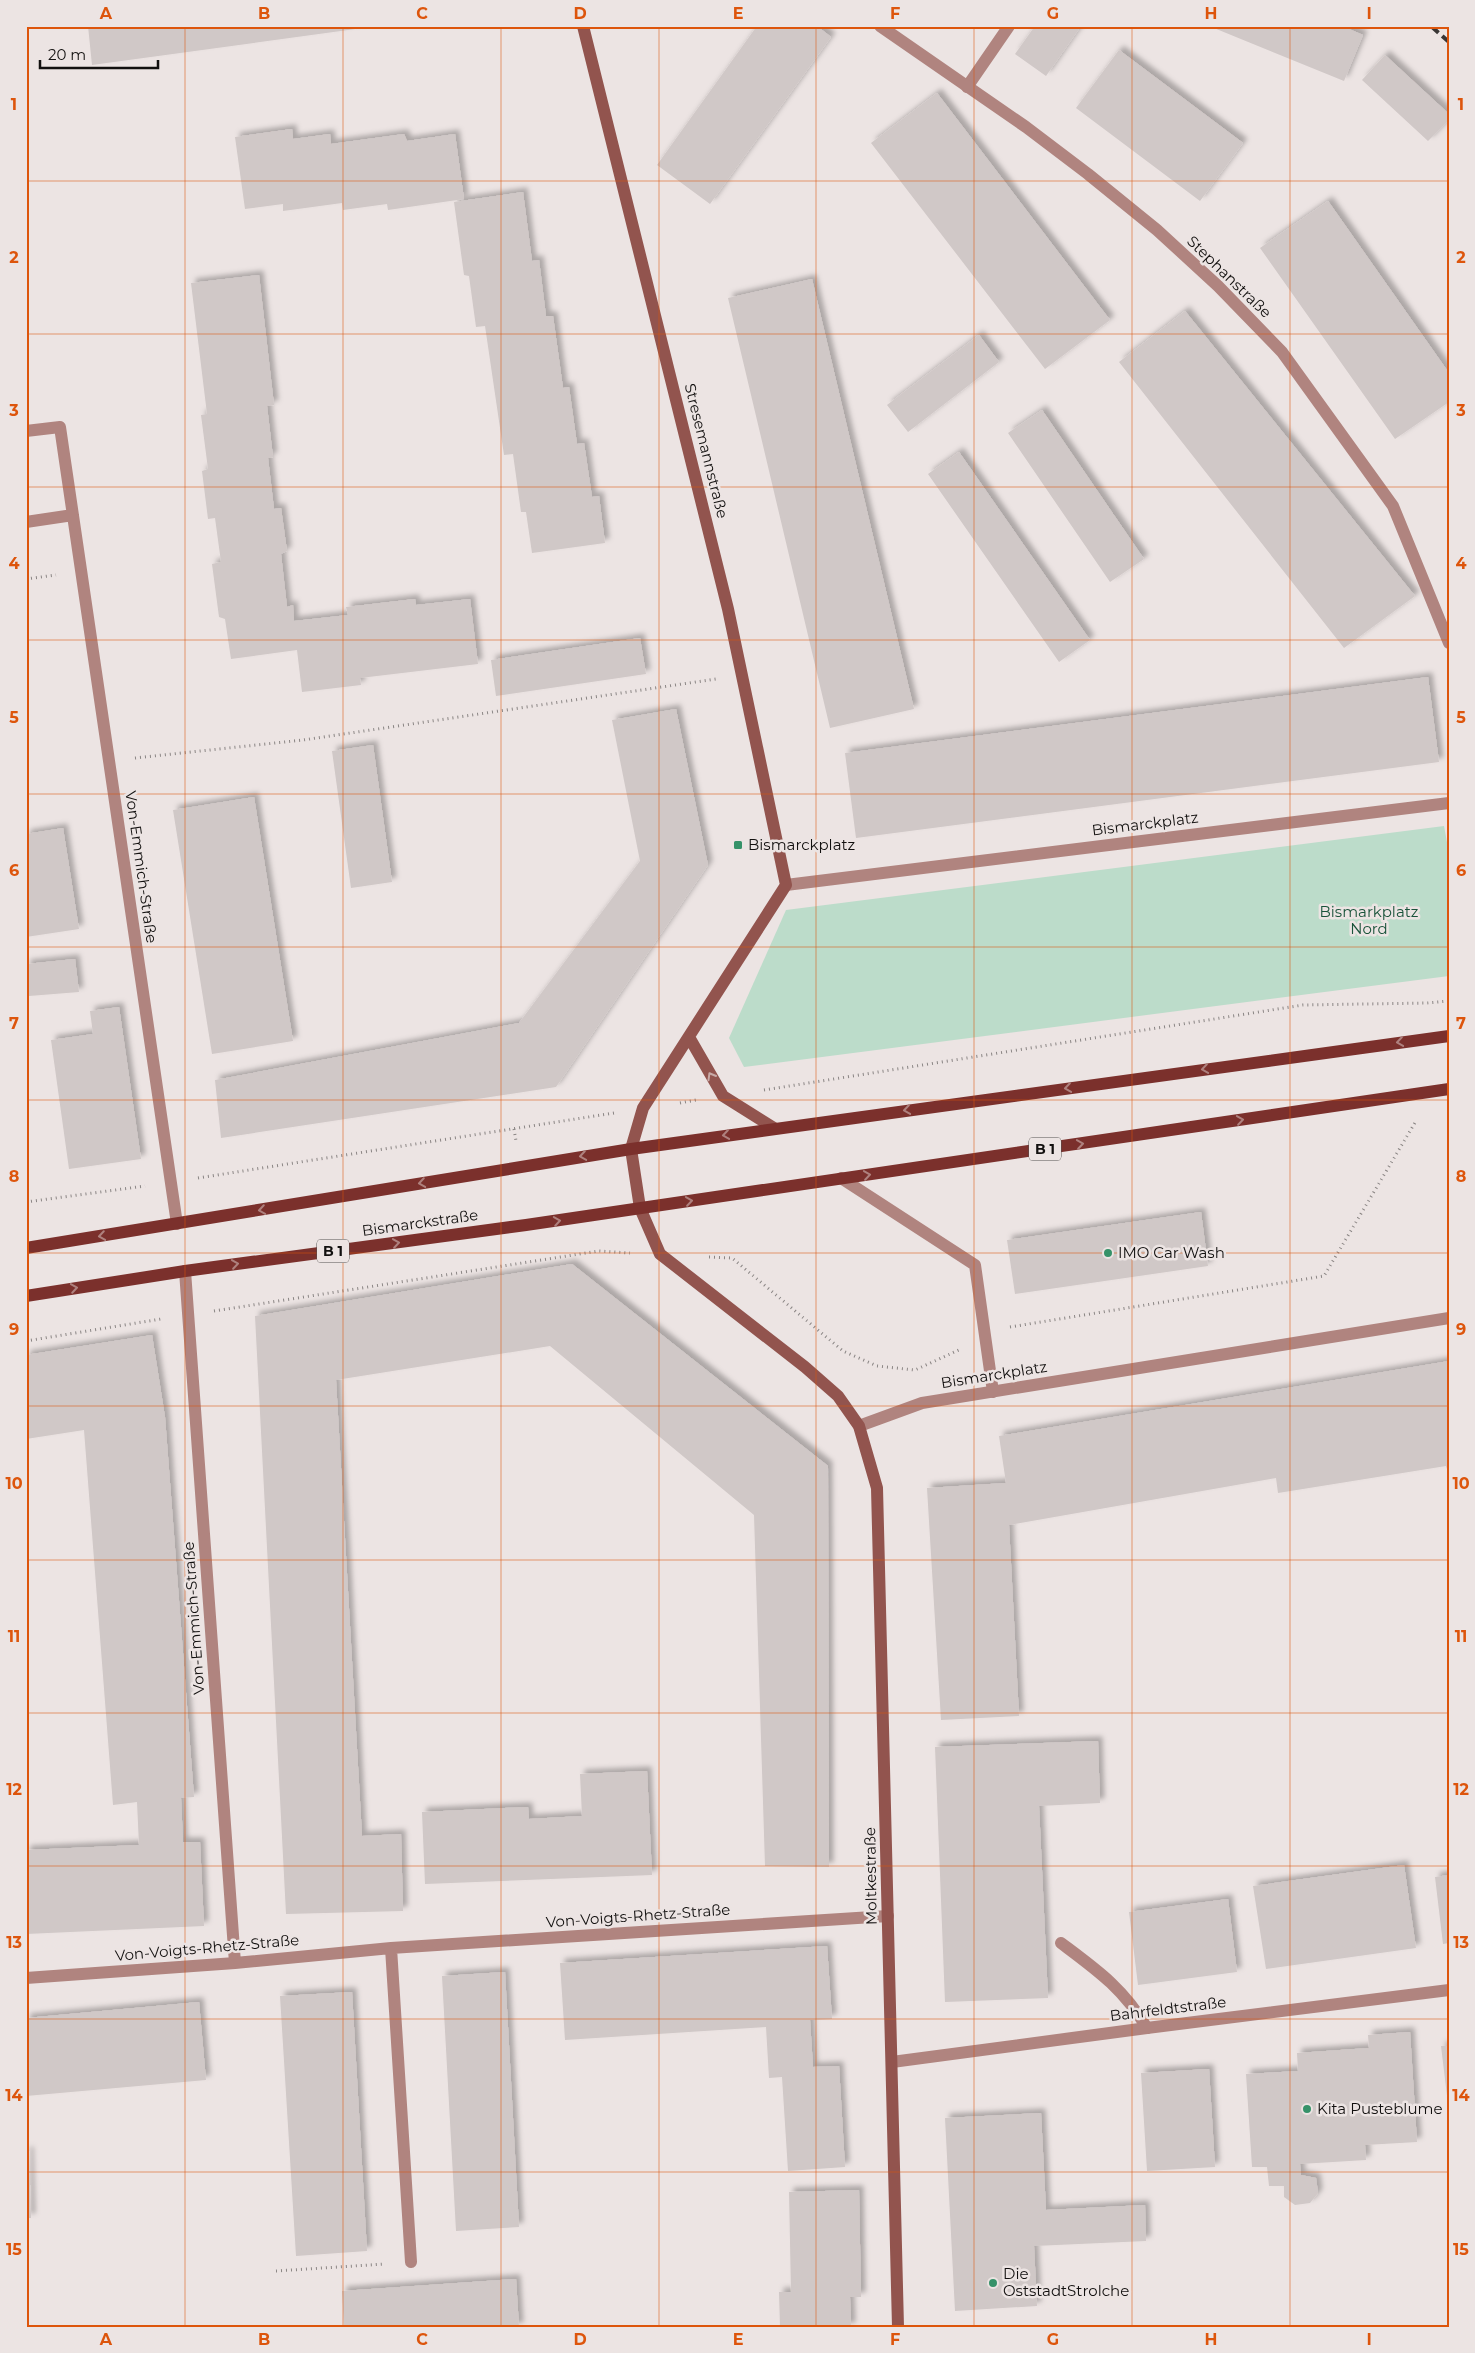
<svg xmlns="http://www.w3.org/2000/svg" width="1475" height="2353" viewBox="0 0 1475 2353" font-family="Montserrat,sans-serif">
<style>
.green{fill:#bcdcca}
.building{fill:#d0c8c7;filter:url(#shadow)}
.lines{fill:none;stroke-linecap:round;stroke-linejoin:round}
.path{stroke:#8a8584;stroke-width:3;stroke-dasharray:1 4;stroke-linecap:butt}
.lane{stroke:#b0847f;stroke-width:12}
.street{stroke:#b0847f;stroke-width:12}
.secondary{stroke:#92544e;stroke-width:12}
.primary{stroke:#7b302c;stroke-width:12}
.rail{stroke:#393635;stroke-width:4;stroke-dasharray:10 5;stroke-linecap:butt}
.oneway{stroke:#ae817e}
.oneway2{stroke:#c8aaa7}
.grid{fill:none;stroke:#dd550c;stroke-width:1;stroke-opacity:0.55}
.poi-dot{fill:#369269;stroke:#ece4e3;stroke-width:2}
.labels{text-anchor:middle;stroke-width:5;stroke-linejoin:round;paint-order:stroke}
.shield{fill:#ece4e3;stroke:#53504f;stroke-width:1}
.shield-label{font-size:14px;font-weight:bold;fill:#12100f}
.street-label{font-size:15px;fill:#12100f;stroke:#ece4e3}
.poi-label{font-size:15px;fill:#12100f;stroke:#ece4e3;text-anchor:start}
.park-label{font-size:15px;fill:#19533a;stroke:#ece4e3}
.neatline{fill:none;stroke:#dd550c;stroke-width:2}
.grid-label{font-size:16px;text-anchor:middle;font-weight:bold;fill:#dd550c}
</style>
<defs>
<filter id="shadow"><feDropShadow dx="4.5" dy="-4.5" stdDeviation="2.5" flood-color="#0004"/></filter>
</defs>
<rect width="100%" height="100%" fill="#ece4e3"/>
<path class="green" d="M1444,826L1449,853V976L744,1067L729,1038L786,910Z"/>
<path class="building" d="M88,26H370V27L92,65Z
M757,26H817L831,37L710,204L657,165Z
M1035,26H1081L1046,76L1015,54Z
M1209,26H1342L1363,35L1344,81Z
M1119,50L1243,143L1200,201L1076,108Z
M1385,55L1449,114V120L1428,141L1362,80Z
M937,93L1110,320L1045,369L871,143Z
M292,129L293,139L330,134L331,144L404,134L407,141L455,134L464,199L388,210L387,204L343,210L342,203L283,211V204L245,209L235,137Z
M523,192L532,261L539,260L546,316H553L563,388L569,387L577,444L584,443L592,497L599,496L605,543L532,553L526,512H521L513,454L504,455L485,326L476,327L469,276L464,275L454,202Z
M1328,201L1449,373V402L1395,439L1260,248Z
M259,275L274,405L267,406L273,457L268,458L274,509L281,508L287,551L281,554L287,607L293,605L294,621L348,615L346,607L415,599L416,605L470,599L478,664L360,678L361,685L302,692L297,650L231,659L225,619L219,617L212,564L221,562L215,518L208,519L202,471L208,469L201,415L207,414L191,283Z
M812,279L914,709L830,728L728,298Z
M1185,311L1415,596L1344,648L1119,362Z
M979,335L999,362L908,432L887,405Z
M1042,410L1144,559L1110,582L1008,433Z
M959,452L1090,640L1059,662L928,474Z
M640,638L646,674L496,696L491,660Z
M1428,677L1439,762L856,838L845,753Z
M676,709L708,865L556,1087L221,1138L215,1080L519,1023L640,861L612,720Z
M373,745L392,882L351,888L332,751Z
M254,797L293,1041L212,1054L173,810Z
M63,828L79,929L26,937V834Z
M75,959L79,992L29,996L26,964Z
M119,1007L141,1159L69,1169L51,1040L93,1034L90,1011Z
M1201,1212L1208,1266L1015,1294L1007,1240Z
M572,1264L828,1466L829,1867L765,1866L754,1515L550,1346L336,1380L362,1836L401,1834L403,1911L286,1914L255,1316Z
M152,1335L165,1417L194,1797L181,1798L183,1842H200L204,1926L26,1934V1850L139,1845L137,1802L113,1805L84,1430L26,1439V1355Z
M1449,1361V1475L1446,1466L1278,1493L1276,1478L1009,1525L1019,1716L941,1720L927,1488L1006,1483L999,1436Z
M1098,1741L1100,1803L1039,1806L1048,1998L945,2002L935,1747Z
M647,1771L652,1875L425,1884L422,1812L528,1807L529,1819L582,1816L580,1774Z
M1404,1865L1416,1948L1266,1969L1253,1886Z
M1449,1875V1943L1443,1944L1435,1877Z
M1228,1899L1237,1972L1138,1985L1129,1912Z
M827,1946L832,2019L810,2020L813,2067L839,2066L845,2167L788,2171L782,2077L769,2078L766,2027L565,2040L560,1963Z
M505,1972L519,2227L456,2231L442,1976Z
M352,1992L367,2251L296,2256L280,1996Z
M199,2002L206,2080L26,2096V2018Z
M1410,2032L1417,2142L1365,2145L1366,2160L1300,2164L1301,2175L1316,2178L1318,2193L1310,2203L1295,2205L1284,2197V2186H1269L1267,2167H1252L1246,2074L1298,2071L1297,2053L1369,2048L1368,2035Z
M1441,2046H1449V2103L1448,2104Z
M1209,2069L1215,2167L1147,2171L1141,2073Z
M1041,2113L1046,2210L1145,2205L1146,2241L1034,2246L1037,2306L955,2311L945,2118Z
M26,2151H29L31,2218H26Z
M859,2190L861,2297H850L851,2327H780L779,2292H791L789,2192Z
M516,2279L519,2327H344L342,2291Z"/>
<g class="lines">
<path class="path" d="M26,579L56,575
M135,758L303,740L716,679
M764,1090L1303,1005L1427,1003L1449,1001
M680,1103L696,1100
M514,1129L516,1141
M198,1178L614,1113
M26,1202L145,1186
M709,1257L732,1258L843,1351L877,1366L915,1370L961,1349
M214,1311L599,1251L630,1253
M1010,1327L1324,1276L1416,1121
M26,1341L161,1319
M276,2271L385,2264"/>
<path class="lane" d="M967,87L1009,26
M841,1178L975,1265L993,1392
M1061,1943C1097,1970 1123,1988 1147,2028"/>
<path class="street" d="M880,26L1026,127L1088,174L1157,230L1218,286L1282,352L1393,506L1449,643
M26,431L60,427L177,1224
M26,522L73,515
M786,885L1449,803
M185,1271L235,1963
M859,1426L922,1403L1449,1318
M391,1948L411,2262
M26,1978L235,1963L391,1948L888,1916
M892,2062L1147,2028L1449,1990"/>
<path class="secondary" d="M583,26L728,609L786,885L643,1108L631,1149L640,1208L660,1254L805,1367L838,1396L859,1426L877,1488L898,2327
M689,1037L723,1096L774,1128"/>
<path class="primary" d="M26,1248L631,1149L1449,1036
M26,1296L185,1271L526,1225L1449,1089"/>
<path class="rail" d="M1431,26L1449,42"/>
</g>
<defs><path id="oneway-chevron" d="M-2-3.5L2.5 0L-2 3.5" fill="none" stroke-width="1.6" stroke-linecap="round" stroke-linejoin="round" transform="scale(1.25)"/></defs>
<g class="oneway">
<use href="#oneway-chevron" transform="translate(1400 1042) rotate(172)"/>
<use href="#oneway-chevron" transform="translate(1205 1069) rotate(172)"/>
<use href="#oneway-chevron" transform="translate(1068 1088) rotate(172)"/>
<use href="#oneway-chevron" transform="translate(907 1110) rotate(172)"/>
<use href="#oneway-chevron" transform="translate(1240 1120) rotate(-8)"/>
<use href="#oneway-chevron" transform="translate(726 1135) rotate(172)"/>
<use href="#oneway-chevron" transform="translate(1080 1144) rotate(-8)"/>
<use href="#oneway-chevron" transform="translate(583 1156) rotate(171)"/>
<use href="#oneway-chevron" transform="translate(867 1175) rotate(-8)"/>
<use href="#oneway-chevron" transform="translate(422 1183) rotate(171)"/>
<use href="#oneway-chevron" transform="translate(689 1201) rotate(-8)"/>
<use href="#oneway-chevron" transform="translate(262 1210) rotate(171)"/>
<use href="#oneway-chevron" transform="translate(557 1221) rotate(-9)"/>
<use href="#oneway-chevron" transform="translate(102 1236) rotate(171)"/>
<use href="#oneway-chevron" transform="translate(396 1243) rotate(-8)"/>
<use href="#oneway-chevron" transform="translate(235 1264) rotate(-8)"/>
<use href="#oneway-chevron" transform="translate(74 1288) rotate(-9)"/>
</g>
<use class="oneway2" href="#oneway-chevron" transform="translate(711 1076) rotate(-120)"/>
<path class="grid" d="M185,26V2327M343,26V2327M501,26V2327M659,26V2327M816,26V2327M974,26V2327M1132,26V2327M1290,26V2327M26,181H1449M26,334H1449M26,487H1449M26,640H1449M26,794H1449M26,947H1449M26,1100H1449M26,1253H1449M26,1406H1449M26,1560H1449M26,1713H1449M26,1866H1449M26,2019H1449M26,2172H1449"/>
<g class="poi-dot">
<rect x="733" y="840" width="10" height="10" rx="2.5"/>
<circle cx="1108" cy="1253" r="5"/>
<circle cx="1307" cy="2109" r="5"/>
<circle cx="993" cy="2283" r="5"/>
</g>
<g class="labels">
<g class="shield">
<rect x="1029" y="1137.5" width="32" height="23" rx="4"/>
<rect x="317" y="1239.5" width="32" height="23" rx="4"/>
</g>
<g class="shield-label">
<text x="1045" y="1154">B 1</text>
<text x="333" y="1256">B 1</text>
</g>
<g class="street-label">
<text transform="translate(1229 277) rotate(44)" y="5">Stephanstraße</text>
<text transform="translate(706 451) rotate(76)" y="5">Stresemannstraße</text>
<text transform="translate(1145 824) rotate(-7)" y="5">Bismarckplatz</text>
<text transform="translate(141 867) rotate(82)" y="5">Von-Emmich-Straße</text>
<text transform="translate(420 1223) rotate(-8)" y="5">Bismarckstraße</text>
<text transform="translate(994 1375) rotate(-9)" y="5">Bismarckplatz</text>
<text transform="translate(194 1618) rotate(-94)" y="5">Von-Emmich-Straße</text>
<text transform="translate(871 1876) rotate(-91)" y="5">Moltkestraße</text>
<text transform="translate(638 1916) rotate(-4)" y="5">Von-Voigts-Rhetz-Straße</text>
<text transform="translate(207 1948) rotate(-5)" y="5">Von-Voigts-Rhetz-Straße</text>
<text transform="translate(1168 2009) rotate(-7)" y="5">Bahrfeldtstraße</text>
</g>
<g class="poi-label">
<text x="748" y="850">Bismarckplatz</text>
<text x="1118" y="1258">IMO Car Wash</text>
<text x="1317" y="2114">Kita Pusteblume</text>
<text x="1003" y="2279">Die<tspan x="1003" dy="17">OststadtStrolche</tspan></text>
</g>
<g class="park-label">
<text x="1369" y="917">Bismarkplatz<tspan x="1369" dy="17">Nord</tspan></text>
</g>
</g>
<rect width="1475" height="2353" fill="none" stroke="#ece4e3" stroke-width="55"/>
<path d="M40 60v8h118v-8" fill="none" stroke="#12100f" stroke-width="2.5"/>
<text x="48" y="60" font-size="15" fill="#12100f" stroke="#ece4e3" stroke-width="4" paint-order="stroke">20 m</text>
<rect x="28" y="28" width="1420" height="2298" class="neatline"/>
<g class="grid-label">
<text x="106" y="19">A</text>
<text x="264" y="19">B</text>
<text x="422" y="19">C</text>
<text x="580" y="19">D</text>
<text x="738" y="19">E</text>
<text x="895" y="19">F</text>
<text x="1053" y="19">G</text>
<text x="1211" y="19">H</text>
<text x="1369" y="19">I</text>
<text x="14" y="110">1</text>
<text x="1461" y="110">1</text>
<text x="14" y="263">2</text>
<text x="1461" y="263">2</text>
<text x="14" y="416">3</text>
<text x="1461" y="416">3</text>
<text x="14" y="569">4</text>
<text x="1461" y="569">4</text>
<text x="14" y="723">5</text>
<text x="1461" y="723">5</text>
<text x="14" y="876">6</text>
<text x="1461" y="876">6</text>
<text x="14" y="1029">7</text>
<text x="1461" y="1029">7</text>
<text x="14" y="1182">8</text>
<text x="1461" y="1182">8</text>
<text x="14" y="1335">9</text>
<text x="1461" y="1335">9</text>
<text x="14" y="1489">10</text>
<text x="1461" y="1489">10</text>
<text x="14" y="1642">11</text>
<text x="1461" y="1642">11</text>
<text x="14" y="1795">12</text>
<text x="1461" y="1795">12</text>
<text x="14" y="1948">13</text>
<text x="1461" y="1948">13</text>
<text x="14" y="2101">14</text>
<text x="1461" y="2101">14</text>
<text x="14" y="2255">15</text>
<text x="1461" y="2255">15</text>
<text x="106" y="2345">A</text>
<text x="264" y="2345">B</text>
<text x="422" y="2345">C</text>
<text x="580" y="2345">D</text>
<text x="738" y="2345">E</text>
<text x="895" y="2345">F</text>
<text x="1053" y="2345">G</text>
<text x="1211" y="2345">H</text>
<text x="1369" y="2345">I</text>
</g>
</svg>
